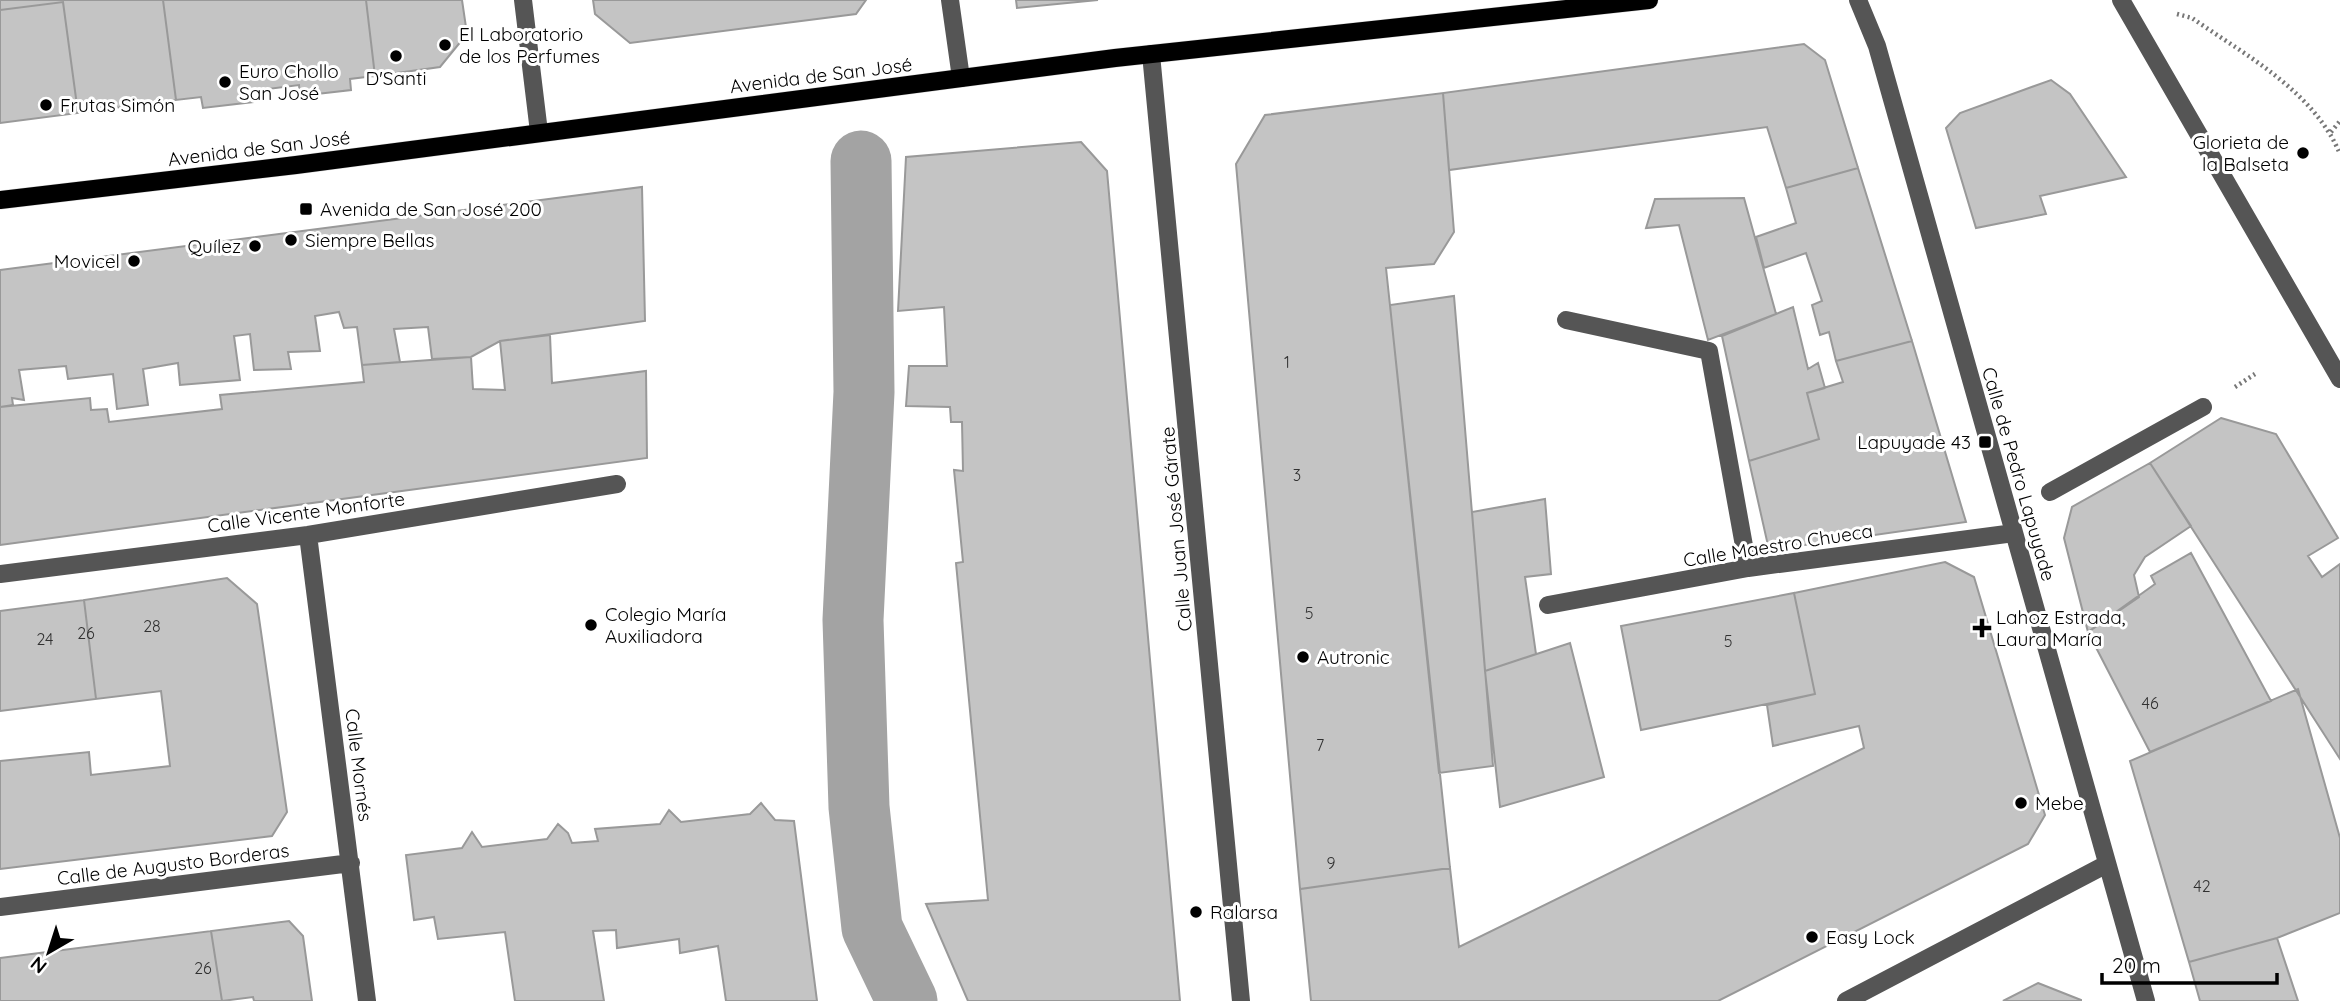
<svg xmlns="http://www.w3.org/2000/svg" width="2340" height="1001" viewBox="0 0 2340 1001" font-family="Quicksand,sans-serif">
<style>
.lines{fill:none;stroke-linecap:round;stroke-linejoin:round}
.canal{stroke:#a3a3a3;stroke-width:61}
.building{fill:#c4c4c4;stroke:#999;stroke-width:2}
.major-casing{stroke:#dbdbdb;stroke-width:19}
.path{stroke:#777;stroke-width:4.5;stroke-dasharray:2 3.5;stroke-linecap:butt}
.minor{stroke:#555;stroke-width:18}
.major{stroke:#000;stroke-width:18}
.poi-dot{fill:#000;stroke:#fff;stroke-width:2.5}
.labels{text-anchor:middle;stroke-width:6;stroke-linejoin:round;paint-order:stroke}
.number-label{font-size:16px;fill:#313131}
.poi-label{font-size:19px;fill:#000;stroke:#fff;text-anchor:start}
.street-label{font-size:19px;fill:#000;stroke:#fff}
</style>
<rect width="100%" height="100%" fill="#fff"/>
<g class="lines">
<path class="canal" d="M861,161L864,392L853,620L859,807L872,928L907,1001"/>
</g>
<path class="building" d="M0,0H163L176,100L78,113L63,2L0,10Z
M163,0H366L375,76L350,79L351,90L300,96L299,85L252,91L253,102L203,108L201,97L176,100Z
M366,0H462L467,34L440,67L375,76Z
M593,0H866L856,14L630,43L595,14Z
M1016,0H1098L1017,8Z
M63,2L78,113L0,123V10Z
M1804,44L1825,60L1858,168L1786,188L1767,127L1449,170L1443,93Z
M2051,80L2070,94L2126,177L2040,196L2046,214L1976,228L1946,128L1960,113Z
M1443,93L1454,232L1434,264L1386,268L1450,868L1300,889L1236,164L1265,115Z
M1081,142L1107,171L1180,1001H968L926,904L988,900L956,563L963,562L954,470L963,471L962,422H951L950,407L906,406L909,366H947L944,307L898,311L906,157Z
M1858,168L1912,341L1836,361L1829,332L1820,335L1812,305L1822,301L1806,253L1764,268L1756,237L1796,223L1786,188Z
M642,187L645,321L500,341L471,357L432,359L428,327L394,329L400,362L362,365L357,327L344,328L339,312L315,316L320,351L288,352L291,369L254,370L250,334L234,336L240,380L180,385L178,363L143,369L148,405L117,409L113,374L68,379L66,366L19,370L24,400L12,398L13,405L0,407V270Z
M1744,198L1776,314L1708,340L1679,225L1646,228L1655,199Z
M1454,296L1493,766L1439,773L1390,305Z
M1793,307L1808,369L1818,363L1825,388L1807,393L1819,439L1749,461L1722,336Z
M550,335L552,383L646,371L647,458L0,545V407L90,398L91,410L107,409L109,422L222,409L220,395L364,382L362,365L471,357L473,389L505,390L500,341Z
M1912,341L1966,522L1769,550L1749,461L1819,439L1807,393L1843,382L1836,361Z
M2221,418L2276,434L2338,538L2308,556L2322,577L2340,564V759L2150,463Z
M2150,463L2191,526L2145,557L2134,575L2139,597L2088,632L2064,538L2072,507Z
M1545,499L1551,574L1525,577L1536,654L1485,671L1472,512Z
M2191,553L2271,701L2150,752L2088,632L2155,584L2151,576Z
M1945,562L1974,577L2045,815L2028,844L1718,1001H1311L1300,889L1450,868L1459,947L1864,748L1859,726L1773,746L1767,705L1815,694L1794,593Z
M227,578L257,604L287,812L272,836L0,869V761L89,752L91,775L170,766L161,691L96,699L84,600Z
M1794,593L1815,694L1641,730L1621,626Z
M84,600L96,699L0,711V611Z
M1570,643L1604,777L1500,807L1485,671Z
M2298,689L2340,838V913L2277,938L2189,962L2130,761Z
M761,803L775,820L794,821L817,1001H726L718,946L680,953L679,939L617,948L616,930L593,931L604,1001H515L505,932L438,939L434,917L414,920L406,855L462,848L472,832L482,847L547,839L558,824L568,833L572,843L598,841L595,829L660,824L669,810L681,822L750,814Z
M289,921L303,936L312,1001H254L253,997L222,1001L211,931Z
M211,931L222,1001H0V958Z
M2277,938L2298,1001H2200L2189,962Z
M2038,983L2081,1000V1001H2003Z"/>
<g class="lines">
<defs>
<path id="major" d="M0,200L296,165L1115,58L1649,0"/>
</defs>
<use href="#major" class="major-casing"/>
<path class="path" d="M2177,14L2192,18C2245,55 2314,91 2340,154
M2331,132L2340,121
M2235,387L2255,374"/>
<path class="minor" d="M523,0L539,132
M950,0L961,78
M1858,0L1877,46L2146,1001
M2121,0L2340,379
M1151,54L1241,1001
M1566,320L1709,351L1748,568
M2050,492L2203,407
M308,535L367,1001
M0,574L308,535L617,484
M1548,605L1748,568L2014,533
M0,907L351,863
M1846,1001L2107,864"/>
<use href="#major" class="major"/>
</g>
<g class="poi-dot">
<circle cx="445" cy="45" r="7"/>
<circle cx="396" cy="56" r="7"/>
<circle cx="225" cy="82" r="7"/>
<circle cx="46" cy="105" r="7"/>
<circle cx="2303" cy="153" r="7"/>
<rect x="299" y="202" width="14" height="14" rx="3.5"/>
<circle cx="291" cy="240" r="7"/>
<circle cx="255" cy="246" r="7"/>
<circle cx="134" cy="261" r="7"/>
<rect x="1978" y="435" width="14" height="14" rx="3.5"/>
<circle cx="591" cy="625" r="7"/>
<path d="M1978.5 617.5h7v7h7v7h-7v7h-7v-7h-7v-7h7z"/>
<circle cx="1303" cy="657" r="7"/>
<circle cx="2021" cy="803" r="7"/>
<circle cx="1196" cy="912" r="7"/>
<circle cx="1812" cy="937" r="7"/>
</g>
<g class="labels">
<g class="number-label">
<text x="1287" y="368">1</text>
<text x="1297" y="481">3</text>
<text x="1309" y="619">5</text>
<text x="152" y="632">28</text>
<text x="86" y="639">26</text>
<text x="45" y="645">24</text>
<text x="1728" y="647">5</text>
<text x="2150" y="709">46</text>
<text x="1320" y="751">7</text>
<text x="1331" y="869">9</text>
<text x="2202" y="892">42</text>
<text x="203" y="974">26</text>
</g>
<g class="poi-label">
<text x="459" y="41">El Laboratorio<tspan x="459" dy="22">de los Perfumes</tspan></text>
<text x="239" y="78">Euro Chollo<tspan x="239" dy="22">San José</tspan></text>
<text x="396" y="85" text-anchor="middle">D'Santi</text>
<text x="60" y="112">Frutas Simón</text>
<text x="2289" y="149" text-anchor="end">Glorieta de<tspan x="2289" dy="22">la Balseta</tspan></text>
<text x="320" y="216">Avenida de San José 200</text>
<text x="305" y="247">Siempre Bellas</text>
<text x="241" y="253" text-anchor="end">Quílez</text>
<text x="120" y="268" text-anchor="end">Movicel</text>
<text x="1971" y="449" text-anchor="end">Lapuyade 43</text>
<text x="605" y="621">Colegio María<tspan x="605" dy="22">Auxiliadora</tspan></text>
<text x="1996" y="624">Lahoz Estrada,<tspan x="1996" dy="22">Laura María</tspan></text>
<text x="1317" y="664">Autronic</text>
<text x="2035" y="810">Mebe</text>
<text x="1210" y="919">Ralarsa</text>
<text x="1826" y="944">Easy Lock</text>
</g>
<g class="street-label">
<text transform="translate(821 75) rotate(-7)" y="7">Avenida de San José</text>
<text transform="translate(259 148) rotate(-7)" y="7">Avenida de San José</text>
<text transform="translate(2019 474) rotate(74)" y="7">Calle de Pedro Lapuyade</text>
<text transform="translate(306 512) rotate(-8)" y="7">Calle Vicente Monforte</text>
<text transform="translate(1176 529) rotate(-95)" y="7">Calle Juan José Gárate</text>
<text transform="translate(1778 545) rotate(-9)" y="7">Calle Maestro Chueca</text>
<text transform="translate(359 765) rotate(83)" y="7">Calle Mornés</text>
<text transform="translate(173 864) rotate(-7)" y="7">Calle de Augusto Borderas</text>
</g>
</g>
<g transform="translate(49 952) rotate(219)" stroke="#ffffff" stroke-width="5" paint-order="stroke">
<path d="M0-5L12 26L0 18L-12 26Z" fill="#000000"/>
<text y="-10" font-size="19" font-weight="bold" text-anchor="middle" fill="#000000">N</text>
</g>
<path d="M2102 973v10h175v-10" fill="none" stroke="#000000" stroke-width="3.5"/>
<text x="2112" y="973" font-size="21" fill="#000000" stroke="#ffffff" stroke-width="5" paint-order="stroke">20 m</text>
</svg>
